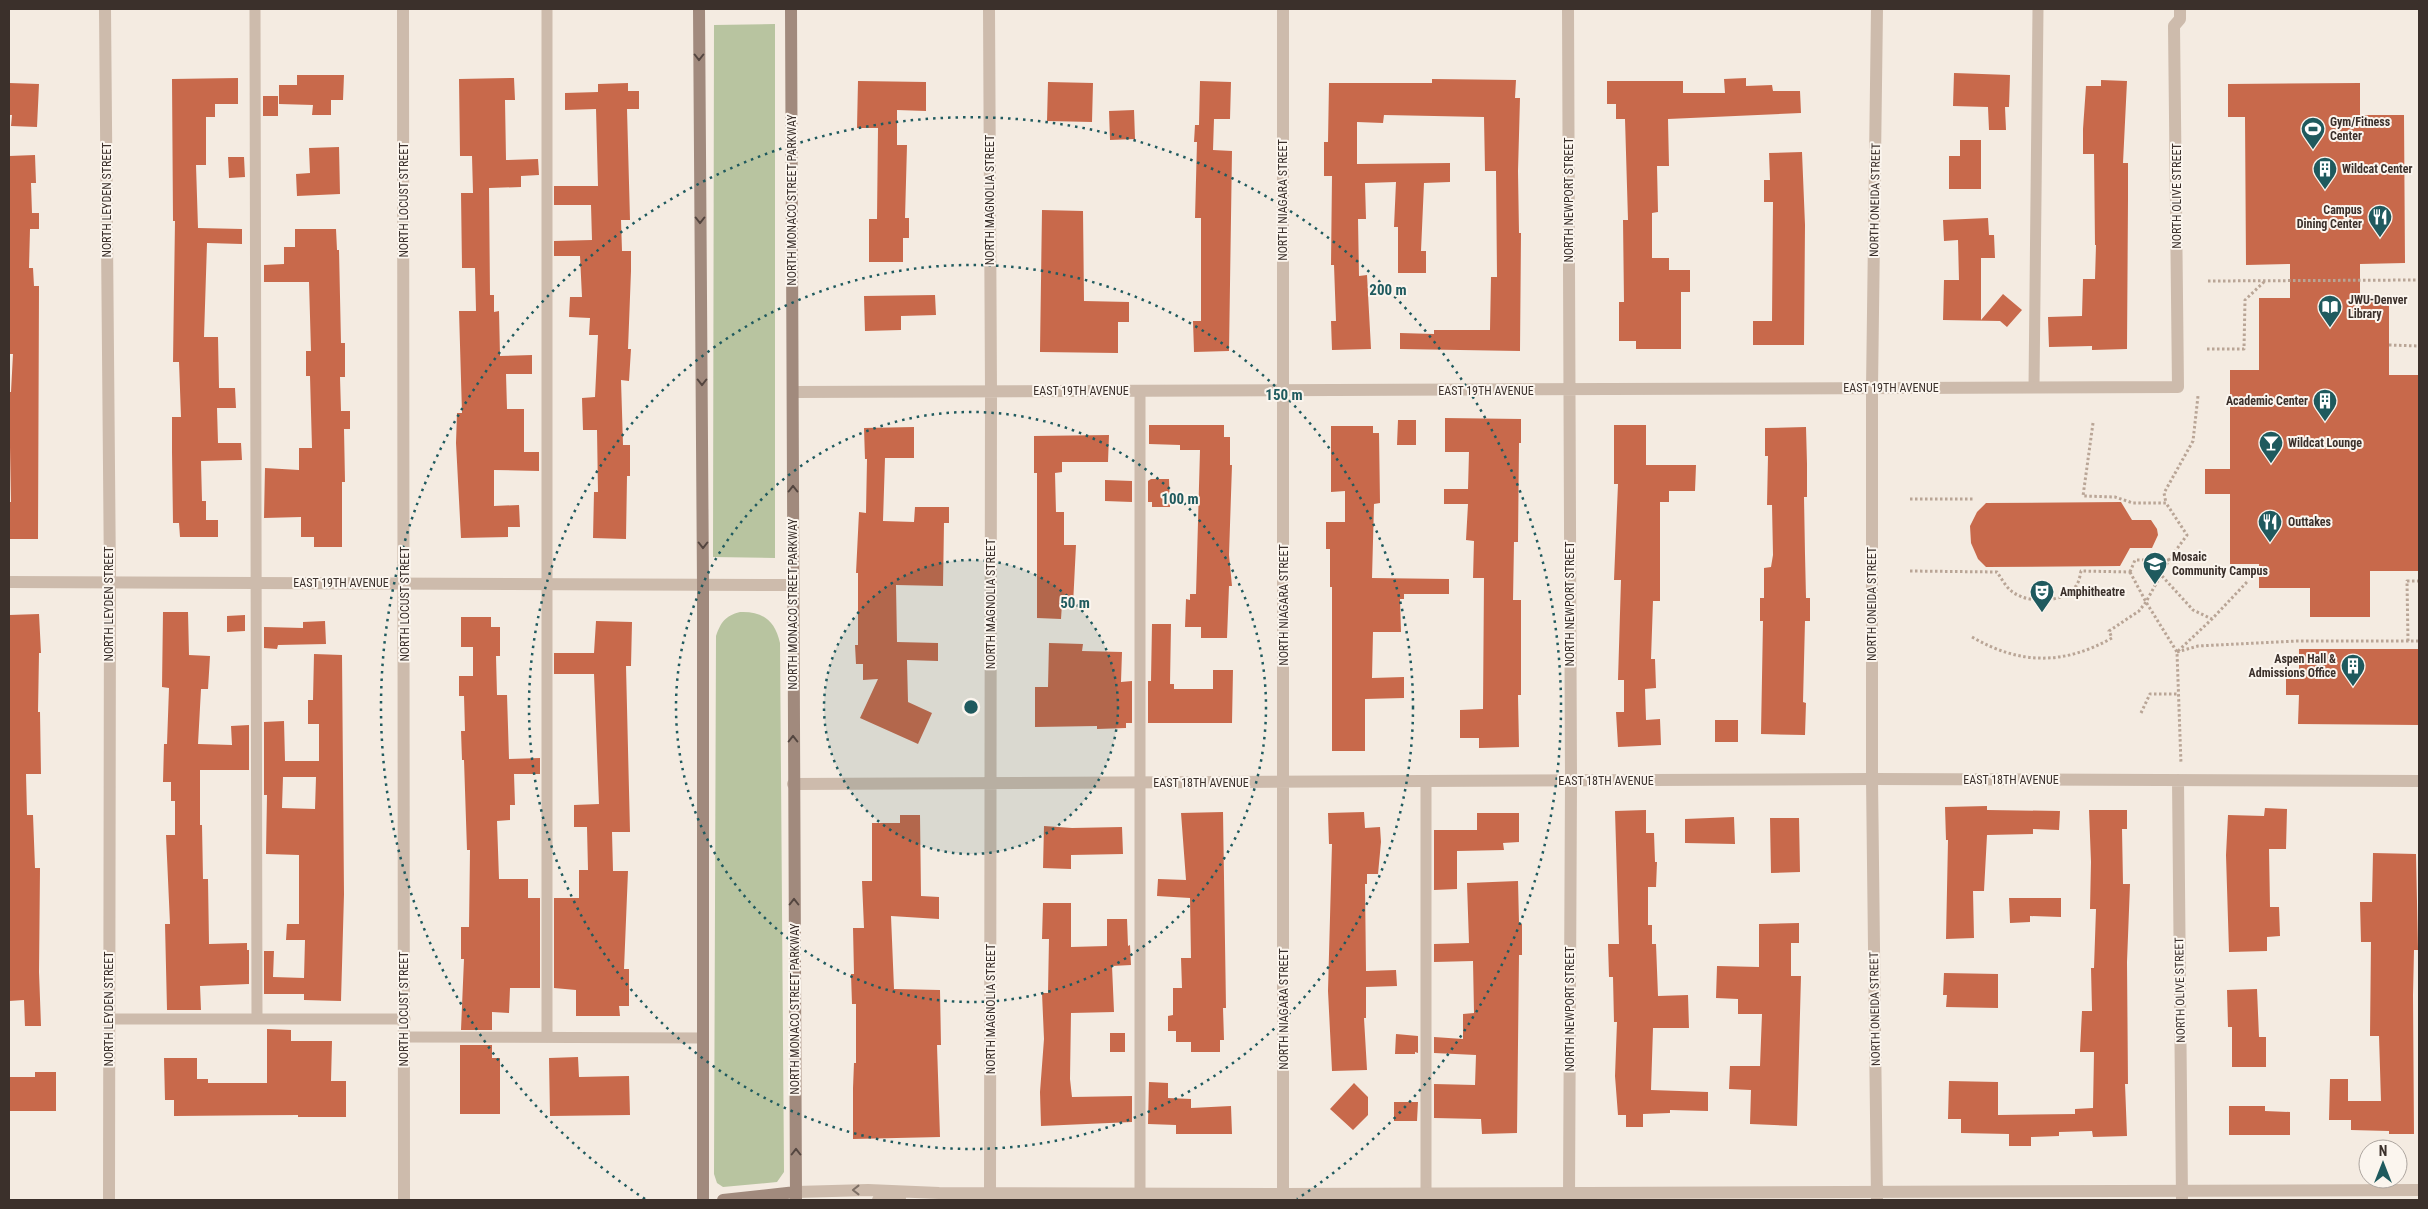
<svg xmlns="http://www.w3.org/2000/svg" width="2428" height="1209" viewBox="0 0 2428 1209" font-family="'Roboto Condensed',sans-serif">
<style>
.green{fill:#b8c4a0}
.building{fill:#c8694b;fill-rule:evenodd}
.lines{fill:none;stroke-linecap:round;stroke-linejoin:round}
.path{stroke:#b9a596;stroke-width:3;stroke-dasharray:2.5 2.5;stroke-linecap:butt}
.service{stroke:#cdbbac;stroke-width:11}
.minor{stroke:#cdbbac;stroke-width:12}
.tertiary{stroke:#cdbbac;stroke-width:12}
.secondary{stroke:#a18a7d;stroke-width:12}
.oneway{stroke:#544640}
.oneway2{stroke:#7d6f65}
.ring{fill:none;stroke:#1f5a5e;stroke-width:2.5;stroke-dasharray:2.5 5}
.labels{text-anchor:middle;stroke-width:4;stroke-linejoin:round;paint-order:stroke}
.poi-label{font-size:12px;font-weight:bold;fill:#3b302b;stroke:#fbf5ee;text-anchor:start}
.street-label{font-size:12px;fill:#3b302b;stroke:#fbf5ee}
.centre{fill:#1f5a5e;stroke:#fbf5ee;stroke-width:2.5}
.ring-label{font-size:15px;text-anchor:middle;font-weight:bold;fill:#1f5a5e;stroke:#fbf5ee;stroke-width:4;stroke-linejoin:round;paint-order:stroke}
</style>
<rect width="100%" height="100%" fill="#f4ebe1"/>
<path class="green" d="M775,24V558L713,557L714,25Z
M740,612C762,611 775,620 780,643L784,1172L777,1182L723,1187L717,1183L714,1174L716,636C721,622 725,616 740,612Z"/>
<path class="building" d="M1954,73L2010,75L2009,107H2005L2006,130H1989L1988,107L1953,106Z
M297,75H344L343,100H331V115H312L313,105L279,104V85H297Z
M238,78V104H215V117H206V165H196L198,228L242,229V244L207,243L204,337H218L219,388H235L236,408H217L218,443H241L242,460L201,461L202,501H206V520H218V537H180L179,523H173L172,452V417H181L179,362H173L175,221H173L172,79Z
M514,78L515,100H505L506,160L538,159L539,175L521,176V187L489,188L490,295H494V312L499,311L500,356L532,355V374H506L507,409H524V452H539V471L494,470V506L519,505L520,527H508V537L461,538L456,443L457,413H462L459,311H476L475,268H462L461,193H473L472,156H460L459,79Z
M1746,78V86L1772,85L1773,91H1800L1801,113L1668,119L1669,166H1657L1658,212L1652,213V258H1669V270H1690V292H1681V349H1636V341H1619V302H1624L1623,220H1628L1625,119H1616V104H1607V81H1683V93H1725L1724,79Z
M1432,79L1516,80L1515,98H1520L1518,171L1519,233H1521L1520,351L1400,349V333L1434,334V330H1490L1491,277H1497L1496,171H1485L1484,117L1384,115L1383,123L1357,122V164L1450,163V182L1424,183L1421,251H1426V273H1398V227H1394L1396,182L1365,183L1366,219H1358L1359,276L1367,275L1371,349L1332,350L1331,321H1336L1334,265H1331L1332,176H1324V142H1328L1329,83H1432Z
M2101,80L2127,81L2123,163H2128V199L2127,349L2092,350V346L2049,347L2048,317L2082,316L2083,279H2095L2096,245H2095L2094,154H2083V129L2086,86H2101Z
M858,81L926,82V111L897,110V145H907L905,218H909V238H903V262H869V219H877L878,128H857Z
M1200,81L1231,82L1230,119H1214L1213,150L1232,151L1229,351L1194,352L1193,321H1201V218H1195L1197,142H1194L1195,125H1199Z
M1048,82L1093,83L1092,122L1047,121Z
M9,83L39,84L37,127L11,126L12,115H9Z
M628,83V91H639V109H627L630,220H621L622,251H631V271L628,349H631L629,381L621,380L623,445H630V476H627L626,539L593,538L594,492H598L597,430H583L582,398L595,397L598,335H589L590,318L569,317L570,297H582L580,256H554V241L592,240L591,205H554V186H598L596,109L565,110V93L598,92V84Z
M2360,83V115H2404L2405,263L2360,264V298H2389V375H2419V571H2370V617H2310V588H2259V564H2230V494H2205V469H2230V370H2259V298H2290V264L2246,265L2245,117H2228V84Z
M263,96H278V116H263Z
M1134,110L1135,139L1110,140L1109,111Z
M1960,140H1981V189H1949V156H1960Z
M339,147L340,194L297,196L296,174L310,173L309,148Z
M1802,152L1805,225L1804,345H1753V321H1772L1773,202H1764V180H1770L1769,153Z
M35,155L36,183H31L32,213H39V229H30L29,268H33L34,286H39L38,539H9V502H11L9,392H11L13,354H9V156Z
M228,157H244L245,177L229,178Z
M1042,210L1083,211L1084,301L1129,302V322H1118V353L1040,352Z
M1988,218L1989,235H1994L1995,258H1981V320L2003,294L2022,310L2007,327L2000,321L1943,320L1944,280H1959L1958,240L1944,241L1943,220Z
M295,229H336L337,250H339L341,343H345V377H340L341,411H350V429H344L345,482H342V547H314V537H301V517L264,518L265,468L299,470V448H312L310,376H306V351H311L309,282H264V265L284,264V247H295Z
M935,295L936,315L901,316V330L865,331L864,296Z
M1445,418L1521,419V443H1519L1518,542H1514L1513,600H1521V695H1518L1519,747L1479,748V738H1460V710L1483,709L1484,578H1473L1474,541L1466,540L1468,504H1444V489H1468L1469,452H1445Z
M1398,420H1416V445H1397Z
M1149,425H1224V437H1230V465H1232L1229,555L1232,586H1229L1227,638H1201V627H1185L1186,599L1190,600V594H1196L1200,450H1180V445L1149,444Z
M1614,425H1646V465H1696L1695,491H1669V502H1660V601H1653L1651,659H1655L1656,688L1645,689L1646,720L1660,719L1661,745L1618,747L1616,712H1624V680H1618L1621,580H1614L1618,484H1614Z
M1331,426H1373V433H1379L1380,503L1374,504L1372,578L1449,579V594H1404V599H1400L1401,632H1373L1372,678L1404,677V698L1365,699V751H1332V587H1330V549H1326V522H1345V491L1331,492Z
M914,427V458H885L883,521L914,522L915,507H949V523H944L943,586L896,585L897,642L938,643V661L907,660L908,702L932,713L918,744L860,718L878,679L863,680V664H856L855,645H858V573H856L859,512L866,513L867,459H865L864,428Z
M1806,427L1807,464V497H1804L1805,554L1806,598H1810V621H1805L1803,702L1806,703L1805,735L1761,734L1763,621H1760V598H1764V568L1771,567L1773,555L1772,505H1767L1768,456H1765V428Z
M1109,435L1108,462H1062V472L1055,473L1056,512H1064V545H1076L1073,605L1062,604L1061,619L1037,618V473H1034V436Z
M1151,479H1169L1170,507H1152V502H1148V481Z
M1105,480L1132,481V502L1105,501Z
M2121,502L2132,520H2151L2157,529L2158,535L2152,548H2130L2120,566L1986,567L1978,559L1971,543L1970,526L1977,512L1986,503Z
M163,612H188L189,655L210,656L208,689H201L198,744L232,745L231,726L249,725V770H200V825H202L203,879H208L209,944L247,943V950H249V984L200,986L201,1010H167L165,924H170L166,835H175V801H171V782H163L164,744H167L169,688L162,687Z
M39,614L41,653H39L38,712H40L41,774H26L27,815H33L35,868H40L39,972L41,1026H25L24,1000L9,1001V615Z
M245,615V631L227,632V616Z
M461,617H491V627H500V656H496L497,695H507L509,759L540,758V774H514L515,805H510V820L497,821L499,879H528V898H540V988H510L509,1013L492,1012V1030H461L464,959H461V927H469L470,850H467L464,760H462L461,731H465L464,696H459V676H473V647H461Z
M325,621L326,644L278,645L277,649L264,648V627L303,628V622Z
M596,621L632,622L631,666H626L630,832H612L613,871H628L624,969H629V1006H619L620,1016H576V990L554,988V898H579V870H588L587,827H574V805L599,804L594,674H554V653H594Z
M1152,624H1171L1170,684H1174V689H1213V670H1233L1232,723H1148V681H1151Z
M1049,643L1083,644L1082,651L1122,652L1121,682L1132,681V723H1126V728L1097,729V726L1035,727V687H1048Z
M2299,649H2419V725L2298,724L2299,695H2286V679H2299Z
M314,654L342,655L344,894L341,1001L304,1000V994H264V951H274L273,977L304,978L305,940H286L287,924H299V855L266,854L267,795H264V722L284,721L285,761H319V724H308V700H313ZM283,777H316L315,809L282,808Z
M1715,720H1738V742H1715Z
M1987,806V810L2060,811L2059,830L2033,829V834L1987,835L1984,891H1973L1974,938L1946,939L1948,840H1946L1945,807Z
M2265,808L2287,809L2286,849H2269L2270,907H2279L2280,936L2267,937V951L2229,952L2226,855L2228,815L2264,816Z
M1646,810V833H1654L1655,862H1657L1656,887H1648V925H1652V944H1656L1658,996L1688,995L1689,1028H1653L1651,1090L1708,1092V1111L1670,1110V1113L1643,1114V1127H1626V1115H1618L1615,1076L1617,1022H1614L1613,977H1609L1608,944H1619L1615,811Z
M2089,810H2127V829H2122L2123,884H2130L2127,962L2128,1084H2125L2127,1136L2093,1137L2092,1131L2059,1132V1136L2031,1137V1146H2009V1134L1961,1133V1119H1948L1949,1081L1998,1082V1115L2075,1114V1109L2093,1108L2094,1052H2080L2082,1011H2092L2091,968H2094L2096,909H2090L2091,862Z
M1223,812L1226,1008H1223L1224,1040H1220V1052H1191V1042H1176V1031H1168V1016L1173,1015V988H1182L1181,958H1191L1190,898L1157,896L1158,879L1186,880L1181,813Z
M1364,812L1365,828L1380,827L1381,842L1378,874H1367V884H1365L1366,971L1396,970L1397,986L1366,987V1018H1364L1367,1070L1332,1071L1328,991L1332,844H1329L1328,813Z
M1477,813H1519V842L1503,843L1504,850L1457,851V889L1434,890V830H1477Z
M900,815H920L921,896L939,897V919L891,916L894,989L940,990L941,1045H937L940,1137L853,1139V1088L854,1063H856V1004H852L851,974H854L853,928H864L862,881H872V823H900Z
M1734,817L1735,844L1685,843V819Z
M1770,818H1799L1800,872L1771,873Z
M1044,826L1072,828L1122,827L1123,854L1071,855V869L1043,868Z
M2373,853L2416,854L2418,950H2414L2413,995L2414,1134H2389V1131L2351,1130V1120H2329L2330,1079H2348V1101H2381L2379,1036H2370L2371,942H2361L2360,902H2372Z
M1518,881L1519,923L1522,924V955H1519L1517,1133L1482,1134L1481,1119L1434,1118V1084L1475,1085L1476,1055L1434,1053V1037L1463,1039V1014L1474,1013L1473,961L1434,962V944L1469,943L1467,883Z
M2009,898H2061V917L2030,916V922L2010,923Z
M1043,903H1071V947L1107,946V919H1127L1128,946L1130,945L1131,965L1112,966L1114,1012L1071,1013L1070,1079L1072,1097L1132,1096V1122L1041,1126L1040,1092L1044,1039L1042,993H1048L1049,939H1042Z
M1799,923V943H1791V976H1801L1797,1126L1750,1124L1751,1090L1729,1089L1730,1066H1760L1762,1014H1738V999L1716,998L1717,966L1759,967V924Z
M1944,973L1998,974V1008L1946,1007L1947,995H1943Z
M2257,989L2259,1037H2266V1067H2232V1027H2228L2227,990Z
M267,1029L291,1030V1041H332L331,1081H346V1117H298V1115L174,1116V1100H165L164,1058H197V1079H208V1083H267Z
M1110,1033H1125V1052H1110Z
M1396,1034L1418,1036V1053L1415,1052V1054H1395Z
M460,1045H492V1058H500V1114H460Z
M578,1057L579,1077L629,1076L630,1115L550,1116L549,1058Z
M35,1072H56V1111H9V1077H35Z
M1149,1082L1168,1083V1098L1191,1099V1108L1231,1106L1232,1134H1176V1125L1148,1124Z
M1354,1083L1368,1097V1115L1353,1130L1330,1109Z
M1394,1102H1418L1417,1121H1394Z
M2229,1106H2265V1111L2290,1112V1135H2229Z"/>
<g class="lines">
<path class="path" d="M2208,281L2419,280
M2389,345L2419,346
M2207,349H2244L2245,300L2265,281
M2093,423L2083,496L2115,497L2133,503H2166L2164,493L2193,441L2198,396
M1910,499H1974
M1910,571L1997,572C2002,579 2006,588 2014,593C2031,604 2063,603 2076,586C2079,582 2080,576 2081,571L2130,572
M2130,572L2146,602L2177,652L2181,764
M2130,572L2135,560H2169
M2162,576L2193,610L2212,619
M1972,637C2020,665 2064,665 2112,638L2109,631L2139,611L2146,602L2169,560L2187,535L2166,503
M2408,641L2407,581H2419
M2178,651L2212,619L2247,582
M2177,652L2198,646L2298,641H2419
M2141,713L2150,694H2179"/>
<path class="service" d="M255,9L257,1019
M2034,387L2038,9
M1140,391V1200
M1426,782V1193
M109,1019H405
M547,1036V9
M404,1037L703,1038"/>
<path class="minor" d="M105,9L110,582L109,1200
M403,9L404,1200
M989,9L991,391L990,1200
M1568,9L1571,782L1569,1200
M793,392L2178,387L2174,26L2180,19V9
M9,582L793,585
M2178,780L2182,1200
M793,784L1872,779L2419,781
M1283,1200V9"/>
<path class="tertiary" d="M1877,9L1872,388V779L1877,1200
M796,1192L868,1190L939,1193L1283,1194L2419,1190
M878,1200L900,1198"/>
<path class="secondary" d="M699,9L703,585V1200
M791,9L796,1200
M723,1200L796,1192"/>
</g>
<defs><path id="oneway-chevron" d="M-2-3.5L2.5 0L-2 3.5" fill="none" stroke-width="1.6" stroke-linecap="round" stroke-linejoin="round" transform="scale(1.25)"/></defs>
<g class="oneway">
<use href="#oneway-chevron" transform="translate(699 57) rotate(90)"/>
<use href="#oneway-chevron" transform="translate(700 220) rotate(90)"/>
<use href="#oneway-chevron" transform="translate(702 382) rotate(90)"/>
<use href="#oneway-chevron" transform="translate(793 489) rotate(-90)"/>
<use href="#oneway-chevron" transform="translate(703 545) rotate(90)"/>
<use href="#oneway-chevron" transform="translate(793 739) rotate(-90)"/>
<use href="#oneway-chevron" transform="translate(794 902) rotate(-90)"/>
<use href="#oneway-chevron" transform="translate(796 1152) rotate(-90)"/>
</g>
<use class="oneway2" href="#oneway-chevron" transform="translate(856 1190) rotate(180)"/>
<circle cx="971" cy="707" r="147" fill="#1f5a5e" fill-opacity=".12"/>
<g class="ring">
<circle cx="971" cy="707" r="147"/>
<circle cx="971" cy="707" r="295"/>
<circle cx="971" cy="707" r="442"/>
<path d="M645 1199A590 590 0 1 1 1297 1199"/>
</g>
<defs>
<symbol id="stadium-pin" viewBox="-11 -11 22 30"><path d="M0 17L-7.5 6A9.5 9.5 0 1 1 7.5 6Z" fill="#1f5a5e" stroke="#fbf5ee"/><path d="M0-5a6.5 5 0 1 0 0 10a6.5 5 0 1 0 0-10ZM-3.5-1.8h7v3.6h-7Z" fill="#fff"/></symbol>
<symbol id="building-pin" viewBox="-11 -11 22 30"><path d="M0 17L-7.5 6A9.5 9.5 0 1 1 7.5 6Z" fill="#1f5a5e" stroke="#fbf5ee"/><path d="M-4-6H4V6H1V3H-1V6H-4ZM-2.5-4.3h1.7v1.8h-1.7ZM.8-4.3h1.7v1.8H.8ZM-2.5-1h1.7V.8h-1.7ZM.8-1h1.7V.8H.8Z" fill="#fff"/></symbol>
<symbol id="restaurant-pin" viewBox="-11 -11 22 30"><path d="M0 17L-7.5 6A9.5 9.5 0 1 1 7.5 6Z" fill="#1f5a5e" stroke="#fbf5ee"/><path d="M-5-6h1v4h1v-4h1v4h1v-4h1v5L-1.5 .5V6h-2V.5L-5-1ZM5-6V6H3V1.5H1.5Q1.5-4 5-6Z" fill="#fff"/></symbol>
<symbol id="library-pin" viewBox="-11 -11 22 30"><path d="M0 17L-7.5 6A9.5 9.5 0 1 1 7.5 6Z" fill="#1f5a5e" stroke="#fbf5ee"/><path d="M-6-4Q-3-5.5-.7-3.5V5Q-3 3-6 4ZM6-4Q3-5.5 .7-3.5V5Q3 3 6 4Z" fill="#fff"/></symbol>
<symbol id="bar-pin" viewBox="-11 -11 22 30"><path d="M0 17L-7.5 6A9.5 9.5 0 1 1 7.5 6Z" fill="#1f5a5e" stroke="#fbf5ee"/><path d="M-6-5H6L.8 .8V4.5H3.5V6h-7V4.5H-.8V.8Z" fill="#fff"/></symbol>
<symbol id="school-pin" viewBox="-11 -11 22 30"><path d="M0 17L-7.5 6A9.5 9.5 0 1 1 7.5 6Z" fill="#1f5a5e" stroke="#fbf5ee"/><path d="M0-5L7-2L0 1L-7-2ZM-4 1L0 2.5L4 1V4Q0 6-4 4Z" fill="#fff"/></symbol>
<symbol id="theatre-pin" viewBox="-11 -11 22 30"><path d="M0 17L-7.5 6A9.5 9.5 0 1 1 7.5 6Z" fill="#1f5a5e" stroke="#fbf5ee"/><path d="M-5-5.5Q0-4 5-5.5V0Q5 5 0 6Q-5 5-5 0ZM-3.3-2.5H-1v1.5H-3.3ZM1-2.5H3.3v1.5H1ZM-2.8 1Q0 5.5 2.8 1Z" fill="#fff"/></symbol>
</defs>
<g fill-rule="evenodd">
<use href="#stadium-pin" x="2299" y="115" width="28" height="38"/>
<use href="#building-pin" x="2311" y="155" width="28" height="38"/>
<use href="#restaurant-pin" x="2366" y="203" width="28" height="38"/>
<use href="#library-pin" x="2316" y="293" width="28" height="38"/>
<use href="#building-pin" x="2311" y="387" width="28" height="38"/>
<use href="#bar-pin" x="2257" y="429" width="28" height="38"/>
<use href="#restaurant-pin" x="2256" y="508" width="28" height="38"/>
<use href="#school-pin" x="2141" y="550" width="28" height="38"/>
<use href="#theatre-pin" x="2028" y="578" width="28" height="38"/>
<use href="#building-pin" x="2339" y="652" width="28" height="38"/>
</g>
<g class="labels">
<g class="poi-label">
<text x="2330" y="126">Gym/Fitness<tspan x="2330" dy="14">Center</tspan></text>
<text x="2342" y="173">Wildcat Center</text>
<text x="2362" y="214" text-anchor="end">Campus<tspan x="2362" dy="14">Dining Center</tspan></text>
<text x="2348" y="304">JWU-Denver<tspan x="2348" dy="14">Library</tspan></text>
<text x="2308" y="405" text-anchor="end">Academic Center</text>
<text x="2288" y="447">Wildcat Lounge</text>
<text x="2288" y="526">Outtakes</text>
<text x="2172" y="561">Mosaic<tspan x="2172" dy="14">Community Campus</tspan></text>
<text x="2060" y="596">Amphitheatre</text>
<text x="2336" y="663" text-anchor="end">Aspen Hall &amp;<tspan x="2336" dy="14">Admissions Office</tspan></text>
</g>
<g class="street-label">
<text transform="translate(2177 196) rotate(-90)" y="4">NORTH OLIVE STREET</text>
<text transform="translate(107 200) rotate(-90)" y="4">NORTH LEYDEN STREET</text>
<text transform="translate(404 200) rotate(-90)" y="4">NORTH LOCUST STREET</text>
<text transform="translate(792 200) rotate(-90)" y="4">NORTH MONACO STREET PARKWAY</text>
<text transform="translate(990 200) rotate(-90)" y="4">NORTH MAGNOLIA STREET</text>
<text transform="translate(1283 200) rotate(-90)" y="4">NORTH NIAGARA STREET</text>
<text transform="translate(1569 200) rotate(-90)" y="4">NORTH NEWPORT STREET</text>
<text transform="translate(1875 200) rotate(-89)" y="4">NORTH ONEIDA STREET</text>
<text x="1891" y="392">EAST 19TH AVENUE</text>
<text x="1081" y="395">EAST 19TH AVENUE</text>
<text x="1486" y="395">EAST 19TH AVENUE</text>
<text x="341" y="587">EAST 19TH AVENUE</text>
<text transform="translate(109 604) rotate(-90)" y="4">NORTH LEYDEN STREET</text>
<text transform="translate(405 604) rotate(-90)" y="4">NORTH LOCUST STREET</text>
<text transform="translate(793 604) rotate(-90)" y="4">NORTH MONACO STREET PARKWAY</text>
<text transform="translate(991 604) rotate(-90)" y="4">NORTH MAGNOLIA STREET</text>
<text transform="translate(1570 604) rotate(-90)" y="4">NORTH NEWPORT STREET</text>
<text transform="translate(1872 604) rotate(-90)" y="4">NORTH ONEIDA STREET</text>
<text transform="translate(1284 605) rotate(-90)" y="4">NORTH NIAGARA STREET</text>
<text x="2011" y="784">EAST 18TH AVENUE</text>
<text x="1606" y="785">EAST 18TH AVENUE</text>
<text x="1201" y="787">EAST 18TH AVENUE</text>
<text transform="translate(2180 990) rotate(-91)" y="4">NORTH OLIVE STREET</text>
<text transform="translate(109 1009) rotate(-90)" y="4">NORTH LEYDEN STREET</text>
<text transform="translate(404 1009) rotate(-90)" y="4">NORTH LOCUST STREET</text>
<text transform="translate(795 1009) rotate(-90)" y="4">NORTH MONACO STREET PARKWAY</text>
<text transform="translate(991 1009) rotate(-90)" y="4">NORTH MAGNOLIA STREET</text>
<text transform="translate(1284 1009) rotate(-90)" y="4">NORTH NIAGARA STREET</text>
<text transform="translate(1570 1009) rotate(-90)" y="4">NORTH NEWPORT STREET</text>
<text transform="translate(1875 1009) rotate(-91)" y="4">NORTH ONEIDA STREET</text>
</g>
</g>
<circle cx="971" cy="707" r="8" class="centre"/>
<g class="ring-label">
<text x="1388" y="295">200 m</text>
<text x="1284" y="400">150 m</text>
<text x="1180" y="504">100 m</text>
<text x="1075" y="608">50 m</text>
</g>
<rect width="2428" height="1209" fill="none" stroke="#3b302b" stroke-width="20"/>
<g transform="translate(2383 1164)"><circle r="24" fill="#fbf5ee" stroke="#aea6a0"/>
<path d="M0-4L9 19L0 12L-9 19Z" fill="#1f5a5e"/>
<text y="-8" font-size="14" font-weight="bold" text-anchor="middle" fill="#3b302b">N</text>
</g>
</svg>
